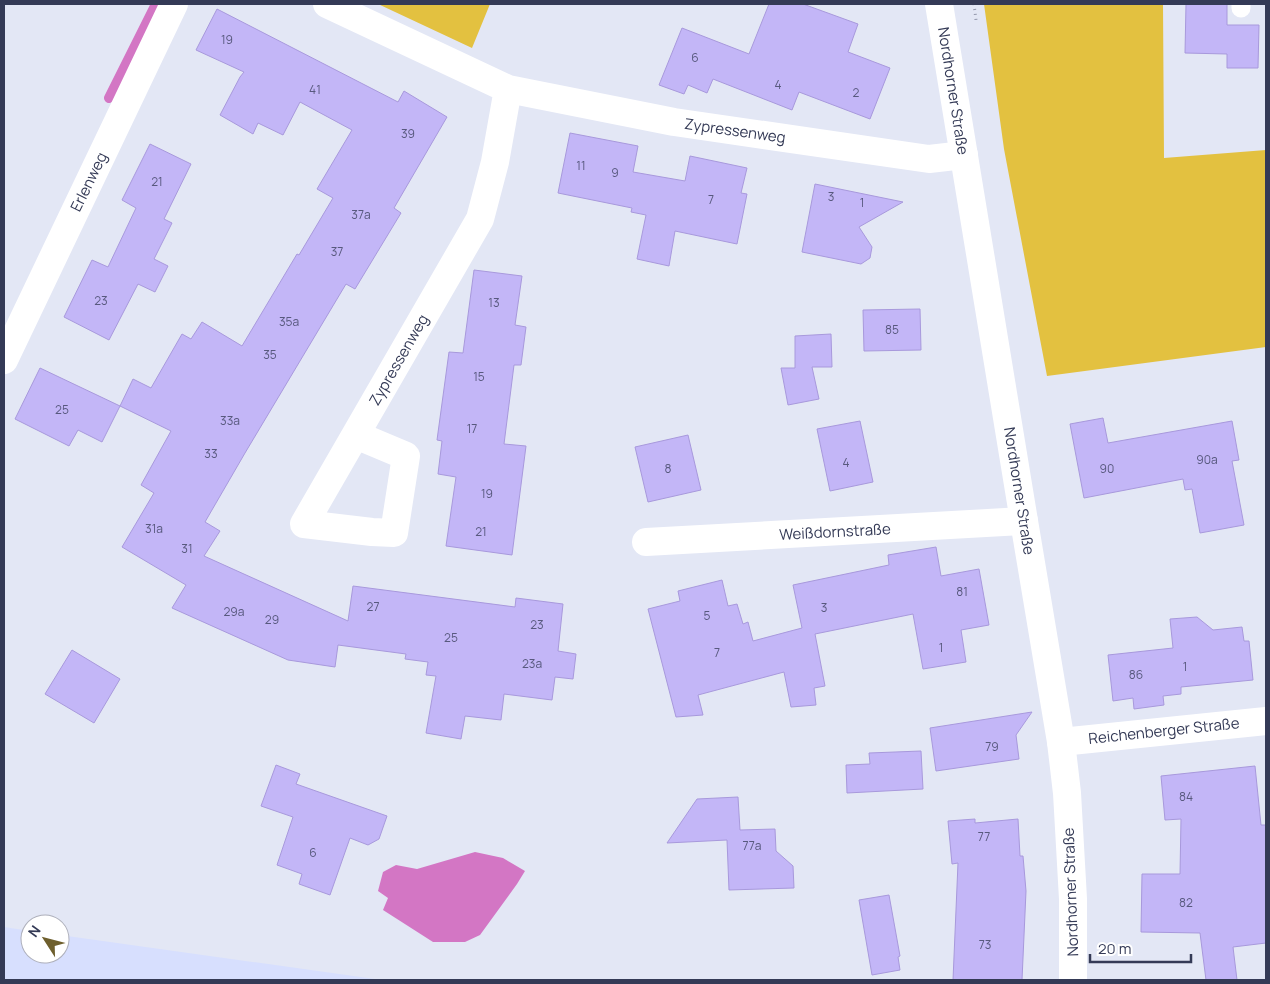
<svg xmlns="http://www.w3.org/2000/svg" width="1270" height="984" viewBox="0 0 1270 984" font-family="Manrope,sans-serif">
<style>
.built{fill:#d7dffe}
.green{fill:#e3c140}
.water{fill:#d376c4}
.lines{fill:none;stroke-linecap:round;stroke-linejoin:round}
.stream{stroke:#d376c4;stroke-width:10}
.building{fill:#c3b6f7;stroke:#a899dc}
.path{stroke:#9499ad;stroke-width:3;stroke-dasharray:1 4;stroke-linecap:butt}
.service{stroke:#fff;stroke-width:19}
.minor{stroke:#fff;stroke-width:28}
.tertiary{stroke:#fff;stroke-width:28}
.labels{text-anchor:middle;stroke-width:5;stroke-linejoin:round;paint-order:stroke}
.number-label{font-size:12px;fill:#58597e}
.street-label{font-size:15px;fill:#343a56;stroke:#fff}
</style>
<rect width="100%" height="100%" fill="#e3e7f5"/>
<path class="built" d="M4,927L30,931V954H60V935L382,980H4Z"/>
<path class="green" d="M378,4H490L472,48Z
M984,4H1163L1164,158L1266,150V347L1047,376L1004,149Z"/>
<path class="water" d="M475,852L503,858L525,871L517,884L480,935L465,942H433L383,910L388,898L378,891L383,872L396,865L417,869Z"/>
<g class="lines">
<path class="stream" d="M109,98L156,4"/>
</g>
<path class="building" d="M769,4H803L858,24L848,52L890,68L870,119L799,92L792,110L713,79L707,93L688,85L684,94L659,85L682,28L749,54Z
M1186,4H1227V25H1259L1258,68H1227V54L1185,53Z
M217,9L398,102L404,91L447,117L394,208L401,213L355,289L346,284L245,453L205,522L220,531L204,556L348,621L353,586L515,607L516,598L563,604L558,651L576,654L573,679L555,677L552,700L504,694L501,720L465,716L461,739L426,733L436,676L426,675L428,662L405,659L406,654L338,645L335,667L288,660L172,608L186,585L122,547L154,493L141,485L171,431L120,406L102,442L78,430L69,446L15,419L40,368L120,406L133,379L151,388L182,334L191,339L202,322L242,346L297,254L299,255L333,198L317,189L352,130L300,102L283,135L258,123L253,134L220,115L240,77L244,72L196,50Z
M570,133L638,146L633,172L685,181L690,156L747,168L741,193L747,194L737,244L675,231L669,266L637,259L646,215L631,212L632,208L558,193Z
M150,144L191,164L164,219L172,223L154,259L168,266L155,292L138,284L109,340L64,317L92,260L108,267L136,208L122,200Z
M815,184L903,202L859,227L872,247L870,258L861,264L802,252Z
M474,270L522,276L515,325L526,327L521,365H514L504,444L526,446L512,555L446,546L456,477L438,474L442,441L437,440L449,352L463,353Z
M920,309L921,350L864,351L863,310Z
M831,334L832,367H812L819,399L788,405L781,368H795V336Z
M1103,418L1108,443L1232,421L1239,460L1232,461L1244,525L1200,533L1192,489L1185,490L1183,479L1084,498L1070,424Z
M860,421L873,482L830,491L817,429Z
M688,435L701,490L648,502L635,447Z
M936,547L941,576L979,569L989,625L961,630L966,662L923,669L913,614L815,634L825,686L814,688L816,705L791,707L784,672L698,695L703,715L676,717L648,609L680,601L678,591L722,580L728,606L737,604L743,624L748,622L753,641L802,628L793,585L889,565L888,555Z
M1197,617L1213,630L1242,627L1244,641H1249L1253,680L1181,687V694L1163,696L1164,705L1134,709L1133,698L1113,701L1108,655L1173,648L1170,619Z
M72,650L120,679L94,723L45,694Z
M1032,712L1016,735L1019,759L936,771L930,728Z
M921,751L923,789L847,793L846,765L870,764L869,753Z
M276,765L300,774L296,784L387,816L379,839L368,845L350,838L330,895L299,884L302,874L277,865L293,817L261,806Z
M1255,766L1261,825H1266V943L1233,947L1237,980H1206L1200,933L1141,932L1142,874H1180L1181,819L1165,820L1161,776Z
M738,797L740,830L775,829L776,851L793,866L794,888L729,890L727,840L667,843L697,799Z
M975,819V823L1018,819L1020,856H1023L1026,891L1022,980H953L958,863L952,864L948,821Z
M889,895L900,956L898,957L900,970L872,975L859,900Z"/>
<g class="lines">
<path class="path" d="M974,4L976,20"/>
<path class="service" d="M1241,8V4"/>
<path class="minor" d="M327,4L508,89L674,122L929,159L964,155
M4,360L174,4
M356,435L406,456L394,533L372,532L304,524L480,219L495,162L508,89
M646,542L1024,521
M1061,742L1266,721"/>
<path class="tertiary" d="M939,4L1024,521L1061,742L1067,793L1073,899V980"/>
</g>
<g class="labels">
<g class="number-label">
<text x="227" y="44">19</text>
<text x="695" y="62">6</text>
<text x="778" y="89">4</text>
<text x="315" y="94">41</text>
<text x="856" y="97">2</text>
<text x="408" y="138">39</text>
<text x="581" y="170">11</text>
<text x="615" y="177">9</text>
<text x="157" y="186">21</text>
<text x="831" y="201">3</text>
<text x="711" y="204">7</text>
<text x="862" y="207">1</text>
<text x="361" y="219">37a</text>
<text x="337" y="256">37</text>
<text x="101" y="305">23</text>
<text x="494" y="307">13</text>
<text x="289" y="326">35a</text>
<text x="892" y="334">85</text>
<text x="270" y="359">35</text>
<text x="479" y="381">15</text>
<text x="62" y="414">25</text>
<text x="230" y="425">33a</text>
<text x="472" y="433">17</text>
<text x="211" y="458">33</text>
<text x="1207" y="464">90a</text>
<text x="846" y="467">4</text>
<text x="668" y="473">8</text>
<text x="1107" y="473">90</text>
<text x="487" y="498">19</text>
<text x="154" y="533">31a</text>
<text x="481" y="536">21</text>
<text x="187" y="553">31</text>
<text x="962" y="596">81</text>
<text x="373" y="611">27</text>
<text x="824" y="612">3</text>
<text x="234" y="616">29a</text>
<text x="707" y="620">5</text>
<text x="272" y="624">29</text>
<text x="537" y="629">23</text>
<text x="451" y="642">25</text>
<text x="941" y="652">1</text>
<text x="717" y="657">7</text>
<text x="532" y="668">23a</text>
<text x="1185" y="671">1</text>
<text x="1136" y="679">86</text>
<text x="992" y="751">79</text>
<text x="1186" y="801">84</text>
<text x="984" y="841">77</text>
<text x="752" y="850">77a</text>
<text x="313" y="857">6</text>
<text x="1186" y="907">82</text>
<text x="985" y="949">73</text>
</g>
<g class="street-label">
<text transform="translate(953 91) rotate(81)" y="5">Nordhorner Straße</text>
<text transform="translate(735 131) rotate(8)" y="5">Zypressenweg</text>
<text transform="translate(89 182) rotate(-64)" y="5">Erlenweg</text>
<text transform="translate(399 360) rotate(-60)" y="5">Zypressenweg</text>
<text transform="translate(1019 491) rotate(81)" y="5">Nordhorner Straße</text>
<text transform="translate(835 532) rotate(-3)" y="5">Weißdornstraße</text>
<text transform="translate(1164 731) rotate(-6)" y="5">Reichenberger Straße</text>
<text transform="translate(1071 892) rotate(-92)" y="5">Nordhorner Straße</text>
</g>
</g>
<rect width="1270" height="984" fill="none" stroke="#343a56" stroke-width="10"/>
<g transform="translate(45 939) rotate(306)"><circle r="24" fill="#ffffff" stroke="#aeb0bb"/>
<path d="M0-4L9 19L0 12L-9 19Z" fill="#6e5f2d"/>
<text y="-8" font-size="14" font-weight="bold" text-anchor="middle" fill="#343a56">N</text>
</g>
<path d="M1090 954v8h101v-8" fill="none" stroke="#343a56" stroke-width="2.5"/>
<text x="1098" y="954" font-size="15" fill="#343a56" stroke="#ffffff" stroke-width="4" paint-order="stroke">20 m</text>
</svg>
